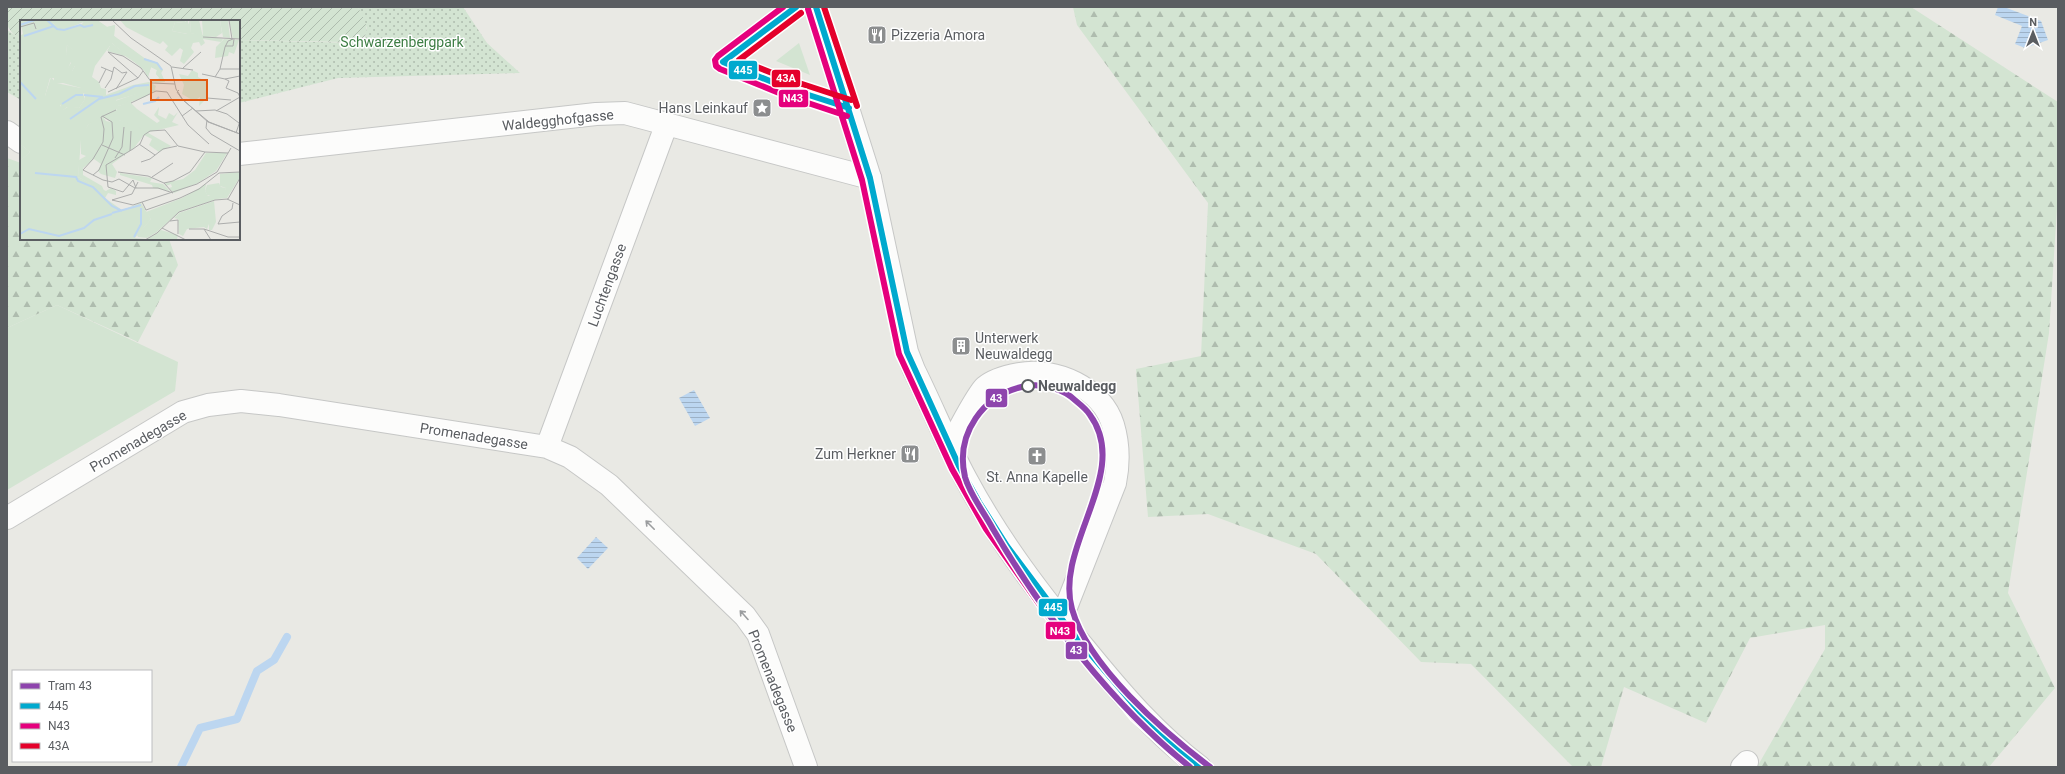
<svg xmlns="http://www.w3.org/2000/svg" width="2065" height="774" viewBox="0 0 2065 774" font-family="Roboto,sans-serif">
<style>
.grass{fill:#d3e4d2}
.forest{fill:url(#forest-firs)}
.park{fill:url(#park-dots)}
.garden{fill:url(#garden-furrows)}
.water{fill:url(#water-rules)}
.lines{fill:none;stroke-linecap:round;stroke-linejoin:round}
.stream{stroke:#bcd6f0;stroke-width:8}
.street-casing{stroke:#c6c7c6;stroke-width:24}
.secondary-casing{stroke:#c6c7c6;stroke-width:24}
.street{stroke:#fcfcfb;stroke-width:22}
.secondary{stroke:#fcfcfb;stroke-width:22}
.bus-1-casing{stroke:#fff;stroke-width:9}
.bus-2-casing{stroke:#fff;stroke-width:9}
.bus-3-casing{stroke:#fff;stroke-width:9}
.bus-1{stroke:#00a9ce;stroke-width:6}
.bus-2{stroke:#e5007d;stroke-width:6}
.bus-3{stroke:#e4002b;stroke-width:6}
.tram-1-casing{stroke:#fff;stroke-width:9}
.tram-1{stroke:#8e44ad;stroke-width:6}
.oneway{stroke:#9b9d9f}
.stop-dot{fill:#fff;stroke:#5a5d61;stroke-width:2}
.labels{text-anchor:middle;stroke-width:3;stroke-linejoin:round;paint-order:stroke}
.poi-label{font-size:14px;fill:#5a5d61;stroke:#fff;text-anchor:start}
.park-label{font-size:14px;fill:#3d7d44;stroke:#fff}
.street-label{font-size:14px;fill:#5a5d61;stroke:#fff}
.stop-label{font-size:14px;font-weight:bold;fill:#5a5d61;stroke:#fff;text-anchor:start}
.inset-river{fill:none;stroke:#bcd6f0;stroke-width:2}
.inset-road{fill:none;stroke:#acadac;stroke-width:1}
.view{fill:#e15910;fill-opacity:0.15;stroke:#e15910;stroke-width:2}
.inset-edge{fill:none;stroke:#5a5d61;stroke-width:2}
.line-badge{stroke:#fff;stroke-width:1.5}
.badge-label{font-size:11px;text-anchor:middle;font-weight:bold;fill:#fff}
</style>
<defs>
<pattern id="forest-firs" width="22" height="20" patternUnits="userSpaceOnUse"><rect width="22" height="20" fill="#d3e4d2"/><path d="M5 1l3.5 6h-7zM16 11l3.5 6h-7z" fill="#aebcae"/></pattern>
<pattern id="park-dots" width="8" height="8" patternUnits="userSpaceOnUse"><rect width="8" height="8" fill="#d3e4d2"/><path d="M2 2h.1M6 6h.1" fill="none" stroke="#aebcae" stroke-width="1.8" stroke-linecap="round"/></pattern>
<pattern id="garden-furrows" width="10" height="10" patternUnits="userSpaceOnUse"><rect width="10" height="10" fill="#d3e4d2"/><path d="M-1 1l2-2M0 10L10 0M9 11l2-2" fill="none" stroke="#aebcae"/></pattern>
<pattern id="water-rules" width="6" height="5" patternUnits="userSpaceOnUse"><rect width="6" height="5" fill="#bcd6f0"/><path d="M0 2.5h6" fill="none" stroke="#9cb1c6"/></pattern>
</defs>
<rect width="100%" height="100%" fill="#e9e9e4"/>
<path class="grass" d="M799,43L810,75L776,61Z
M57,305L178,362L175,391L7,490V328Z"/>
<path class="forest" d="M1073,7H1911L2058,102V193L2049,333L2008,593L2055,688L1989,767H1757L1825,649V625L1750,638L1706,723L1624,687L1601,767H1573L1471,664L1421,662L1316,554L1208,514L1148,517L1136,369L1201,356L1208,203L1077,25Z
M7,158L21,163V239H169L178,265L138,342L57,305L7,328Z"/>
<path class="park" d="M358,7H463L487,43L520,73L338,78L239,103V40L358,43L364,39L367,28Z
M7,30L21,39V100L7,92Z"/>
<path class="garden" d="M7,7H358C365,22 373,31 358,43L351,44L345,42L239,40V21H21V39C5,30 7,24 7,7Z"/>
<path class="water" d="M1998,7H2004L2041,21L2048,40L2025,48L2015,44L2022,26L1995,15Z
M694,390L710,418L695,426L679,398Z
M596,537L608,548L588,569L577,558Z"/>
<g class="lines">
<path class="stream" d="M181,767L200,728L237,719L257,671L274,660L287,637"/>
<defs>
<path id="street" d="M7,132L21,142
M239,154L596,114L625,113L870,178
M950,445C958,433 976,395 985,387C993,380 1008,376 1019,374C1055,367 1102,388 1113,425C1119,445 1119,463 1115,483L1061,620
M547,447L667,123
M7,518L183,412L208,405L241,401L279,405L547,447L570,457L609,485L745,616L758,634L806,767
M1742,767L1747,762"/>
<path id="secondary" d="M816,7L870,178L907,352L914,370C932,406 947,444 966,479C999,541 1042,597 1086,650C1121,693 1156,734 1200,767"/>
</defs>
<use href="#street" class="street-casing"/>
<use href="#secondary" class="secondary-casing"/>
<use href="#street" class="street"/>
<use href="#secondary" class="secondary"/>
<defs>
<path id="bus-1" d="M796,7L723,62L787,88L849,108
M816,7L870,178L907,352L959,466L979,502L1007,546L1070,630L1140,712L1169,741L1200,767"/>
<path id="bus-2" d="M783,7L718,56L715,60L716,66L720,69L784,95L847,116
M808,9L862,180L899,354L952,469L986,529L1047,615L1134,718L1187,767"/>
<path id="bus-3" d="M824,7L857,106
M801,13L739,60L790,80L851,100"/>
</defs>
<use href="#bus-1" class="bus-1-casing"/>
<use href="#bus-2" class="bus-2-casing"/>
<use href="#bus-3" class="bus-3-casing"/>
<use href="#bus-1" class="bus-1"/>
<use href="#bus-2" class="bus-2"/>
<use href="#bus-3" class="bus-3"/>
<defs>
<path id="tram-1" d="M1190,767C1113,706 1043,614 993,529C984,512 970,495 965,477C955,434 983,394 1026,386C1043,383 1064,389 1076,401C1081,405 1087,410 1090,415C1132,472 1054,546 1072,609C1088,666 1164,732 1210,767"/>
</defs>
<use href="#tram-1" class="tram-1-casing"/>
<use href="#tram-1" class="tram-1"/>
</g>
<defs><path id="oneway-shaft" d="M-6 0H5M1.5-3L5.5 0L1.5 3" fill="none" stroke-width="1.6" stroke-linecap="round" stroke-linejoin="round"/></defs>
<g class="oneway">
<use href="#oneway-shaft" transform="translate(650 525) rotate(-135)"/>
<use href="#oneway-shaft" transform="translate(744 615) rotate(-132)"/>
</g>
<defs>
<symbol id="restaurant-square" viewBox="-11 -11 22 22"><rect x="-9" y="-9" width="18" height="18" rx="4" fill="#8c8e8f" stroke="#fff"/><path d="M-5-6h1v4h1v-4h1v4h1v-4h1v5L-1.5 .5V6h-2V.5L-5-1ZM5-6V6H3V1.5H1.5Q1.5-4 5-6Z" fill="#fff"/></symbol>
<symbol id="sight-square" viewBox="-11 -11 22 22"><rect x="-9" y="-9" width="18" height="18" rx="4" fill="#8c8e8f" stroke="#fff"/><path d="M0-6L1.8-2.2L6-1.7L2.9 1.2L3.7 5.4L0 3.3L-3.7 5.4L-2.9 1.2L-6-1.7L-1.8-2.2Z" fill="#fff"/></symbol>
<symbol id="building-square" viewBox="-11 -11 22 22"><rect x="-9" y="-9" width="18" height="18" rx="4" fill="#8c8e8f" stroke="#fff"/><path d="M-4-6H4V6H1V3H-1V6H-4ZM-2.5-4.3h1.7v1.8h-1.7ZM.8-4.3h1.7v1.8H.8ZM-2.5-1h1.7V.8h-1.7ZM.8-1h1.7V.8H.8Z" fill="#fff"/></symbol>
<symbol id="church-square" viewBox="-11 -11 22 22"><rect x="-9" y="-9" width="18" height="18" rx="4" fill="#8c8e8f" stroke="#fff"/><path d="M-1.2-6h2.4v3.5h3.3v2.4h-3.3V6h-2.4V-.1h-3.3v-2.4h3.3Z" fill="#fff"/></symbol>
</defs>
<g fill-rule="evenodd">
<use href="#restaurant-square" x="866" y="24" width="22" height="22"/>
<use href="#sight-square" x="751" y="97" width="22" height="22"/>
<use href="#building-square" x="950" y="335" width="22" height="22"/>
<use href="#restaurant-square" x="899" y="443" width="22" height="22"/>
<use href="#church-square" x="1026" y="445" width="22" height="22"/>
</g>
<circle class="stop-dot" cx="1028" cy="386" r="6"/>
<g class="labels">
<g class="poi-label">
<text x="891" y="40">Pizzeria Amora</text>
<text x="748" y="113" text-anchor="end">Hans Leinkauf</text>
<text x="975" y="343">Unterwerk<tspan x="975" dy="16">Neuwaldegg</tspan></text>
<text x="896" y="459" text-anchor="end">Zum Herkner</text>
<text x="1037" y="482" text-anchor="middle">St. Anna Kapelle</text>
</g>
<g class="park-label">
<text x="402" y="47">Schwarzenbergpark</text>
</g>
<g class="street-label">
<text transform="translate(558 120) rotate(-6)" y="5">Waldegghofgasse</text>
<text transform="translate(607 285) rotate(-70)" y="5">Luchtengasse</text>
<text transform="translate(474 436) rotate(9)" y="5">Promenadegasse</text>
<text transform="translate(138 441) rotate(-30)" y="5">Promenadegasse</text>
<text transform="translate(773 681) rotate(68)" y="5">Promenadegasse</text>
</g>
<g class="stop-label">
<text x="1038" y="391">Neuwaldegg</text>
</g>
</g>
<g transform="translate(20 20)">
<rect width="220" height="220" fill="#e9e9e4"/>
<path d="M31,0H65L66,1L44,10L37,8ZM168,0V14L152,11L155,2L163,3ZM170,0H179L183,17L171,13ZM200,0H208L210,18L203,17ZM47,25L56,32L55,46L52,51H46L51,43L46,34ZM31,57L36,63L61,68L65,79L59,88L47,87L43,90L37,78L25,76ZM133,68L136,70L125,77L99,86L95,81ZM0,124L10,132L0,141ZM186,133H207L196,151L178,163L154,173L149,168L152,167L151,164L146,166L145,163L163,159L175,150ZM199,163L201,167L206,168L204,175L194,177L187,175L185,171L187,165Z" fill="#d3e4d2"/>
<path d="M0,0H31L37,8L44,10L62,4L65,0H77L87,7L95,5L94,16L124,38L138,43L143,50L141,53L145,62L135,63L133,61L140,58L136,54L137,50L131,47L128,57L124,50L92,23L75,46L72,57L79,62L81,68L86,69V75L113,65L129,62L136,66L135,69L96,80L99,86L112,80L111,83L117,89L137,103L140,101L134,95L139,87L138,95L146,99L149,93L154,96L158,92L152,102L159,105L125,113L99,100L97,89L68,105L61,120L58,157L86,171L91,168L96,171V175L88,173L85,178L102,190L121,183L131,199L115,218L126,219L0,220V141L10,132L0,124V16L3,14ZM47,25L55,32V46L52,51H47L52,39L46,34ZM30,58H34V64L43,63L61,68L60,72L65,74V79L59,88L49,86L43,90L44,87L40,86L41,84L37,76H25ZM100,0H166L164,3L155,2L152,11L167,14L166,9L170,0L171,13L203,19L201,22L183,19L185,23L181,26L179,22L173,23L171,28L174,32L164,44L160,41L163,30L160,28L152,36L145,30L148,26L143,21L140,24L125,17L106,7ZM172,50L178,53V57L187,62V78L179,86L180,77L174,81L162,74L164,65L159,54L168,56ZM141,210L158,215L157,219L126,220Z" fill="#d3e4d2" fill-rule="evenodd"/>
<path d="M65,0H77L87,7L95,5L94,16L124,38L138,43L143,50L141,53L145,62H132L128,58L133,61L141,60L136,54L137,50L131,47L128,57L124,50Z" fill="#d3e4d2"/>
<path d="M182,0H200L202,13L196,17L183,16ZM209,0H220V19L213,18ZM204,19L219,20L214,34L209,32L208,36L195,38L196,27ZM87,20H88L119,45L105,36L87,31L90,26L85,22ZM98,89L101,98L99,100L116,106L151,126L139,132L129,125L132,119L124,115L114,128L92,144L97,152L95,158L81,154L78,151L81,144L74,139L63,148V155L82,166L84,171L58,157L59,140L66,136L61,134V117L68,105L79,97H83L86,101L91,102L82,96ZM220,152V157L207,178L197,179L159,192L137,212L127,218L118,217L117,215L131,199L126,192L162,178L186,164L185,171L188,176L203,175L206,168L200,166V154ZM100,153L132,158L130,162L143,164L150,171L133,168L132,165L100,155ZM194,181L196,202L192,210H189V204L187,209L184,207L167,209L163,216L159,214L158,199L154,198L159,193Z" fill="#d3e4d2"/>
<path class="inset-river" d="M27,0L37,9L44,10L60,5L64,7L73,5M0,5L15,0M4,16L34,6M124,39L137,43L142,50M0,62L16,79M64,75L83,77M42,84L56,75H63M123,84L135,81L139,77M50,99L79,79L99,74L115,66L129,65M15,153L56,157L58,161L73,167L92,186L102,191M92,193L121,185M0,214L9,209L39,216L64,208L74,200L92,194M114,217L121,204V188"/>
<path class="inset-road" d="M92,0L111,18L151,46L156,69L163,80L189,102L220,114M209,0L212,19M0,7L14,3L16,9M183,17L220,19M205,26H213L214,19M88,32L103,36L121,48L132,63L155,64M88,32L118,58L123,51M81,47L93,52M152,47L173,50M163,48L181,32M200,49H220M182,54L205,59L220,56M195,57L200,49L205,27L208,21L213,19M79,63L86,49M85,68L91,59L94,47L102,53L107,52M96,69L107,52M159,70L157,72L162,79L188,102L220,114M88,72L118,58M187,78L211,80M111,83L136,71L147,72L168,105L189,124M96,90L81,97L84,109L83,122L73,139L63,150L83,160L92,162L99,159L115,168H138L153,173M176,91L195,90L207,94L219,103M196,91L220,77L218,73L206,68L209,61L205,59M162,96L173,88M187,100L186,108L191,114L220,131M216,113L220,101M119,124L135,135M82,125L105,135M110,131L111,111M95,138L102,127L104,107M121,142L130,139L143,129L157,126M98,152L128,156L144,163L153,161L170,152L185,132M199,153L220,152M73,155L79,150L93,118L92,102L82,96M132,157L153,143M144,163L153,173M116,168L113,160L103,172L88,167L86,145L113,129L120,124L124,115L130,111L145,110L158,126L185,132L208,133M207,179L220,185M92,180L113,185L177,164L197,152L211,128M92,180L112,174L118,162M122,182L126,190L160,178L179,169L199,153M213,183L212,189L202,196L198,204L220,202M150,201L158,200V214M142,208L166,220M169,209H184L208,217H220M184,209L191,220M125,220L137,213L159,192L195,180L208,179L220,158"/>
<path class="view" d="M131,60H187V80H131Z"/>
<rect width="220" height="220" class="inset-edge"/>
</g>
<g class="line-badge">
<rect x="728" y="60" width="30" height="20" rx="4" fill="#00a9ce"/>
<rect x="771" y="69" width="30" height="19" rx="4" fill="#e4002b"/>
<rect x="778" y="89" width="31" height="19" rx="4" fill="#e5007d"/>
<rect x="985" y="388" width="23" height="20" rx="4" fill="#8e44ad"/>
<rect x="1038" y="598" width="30" height="19" rx="4" fill="#00a9ce"/>
<rect x="1045" y="621" width="31" height="19" rx="4" fill="#e5007d"/>
<rect x="1065" y="641" width="23" height="19" rx="4" fill="#8e44ad"/>
</g>
<g class="badge-label">
<text x="743" y="74">445</text>
<text x="786" y="82">43A</text>
<text x="793" y="102">N43</text>
<text x="996" y="402">43</text>
<text x="1053" y="611">445</text>
<text x="1060" y="635">N43</text>
<text x="1076" y="654">43</text>
</g>
<rect width="2065" height="774" fill="none" stroke="#5a5d61" stroke-width="16"/>
<rect x="12" y="670" width="140" height="92" fill="#ffffff" stroke="#bdbec0"/>
<rect x="20" y="683" width="20" height="6" fill="#8e44ad" stroke="#bdbec0"/>
<text x="48" y="690" font-size="12" fill="#5a5d61">Tram 43</text>
<rect x="20" y="703" width="20" height="6" fill="#00a9ce" stroke="#bdbec0"/>
<text x="48" y="710" font-size="12" fill="#5a5d61">445</text>
<rect x="20" y="723" width="20" height="6" fill="#e5007d" stroke="#bdbec0"/>
<text x="48" y="730" font-size="12" fill="#5a5d61">N43</text>
<rect x="20" y="743" width="20" height="6" fill="#e4002b" stroke="#bdbec0"/>
<text x="48" y="750" font-size="12" fill="#5a5d61">43A</text>
<g transform="translate(2033 32)" stroke="#ffffff" stroke-width="3" paint-order="stroke">
<path d="M0-3L7 15L0 10L-7 15Z" fill="#5a5d61"/>
<text y="-6" font-size="11" font-weight="bold" text-anchor="middle" fill="#5a5d61">N</text>
</g>
</svg>
